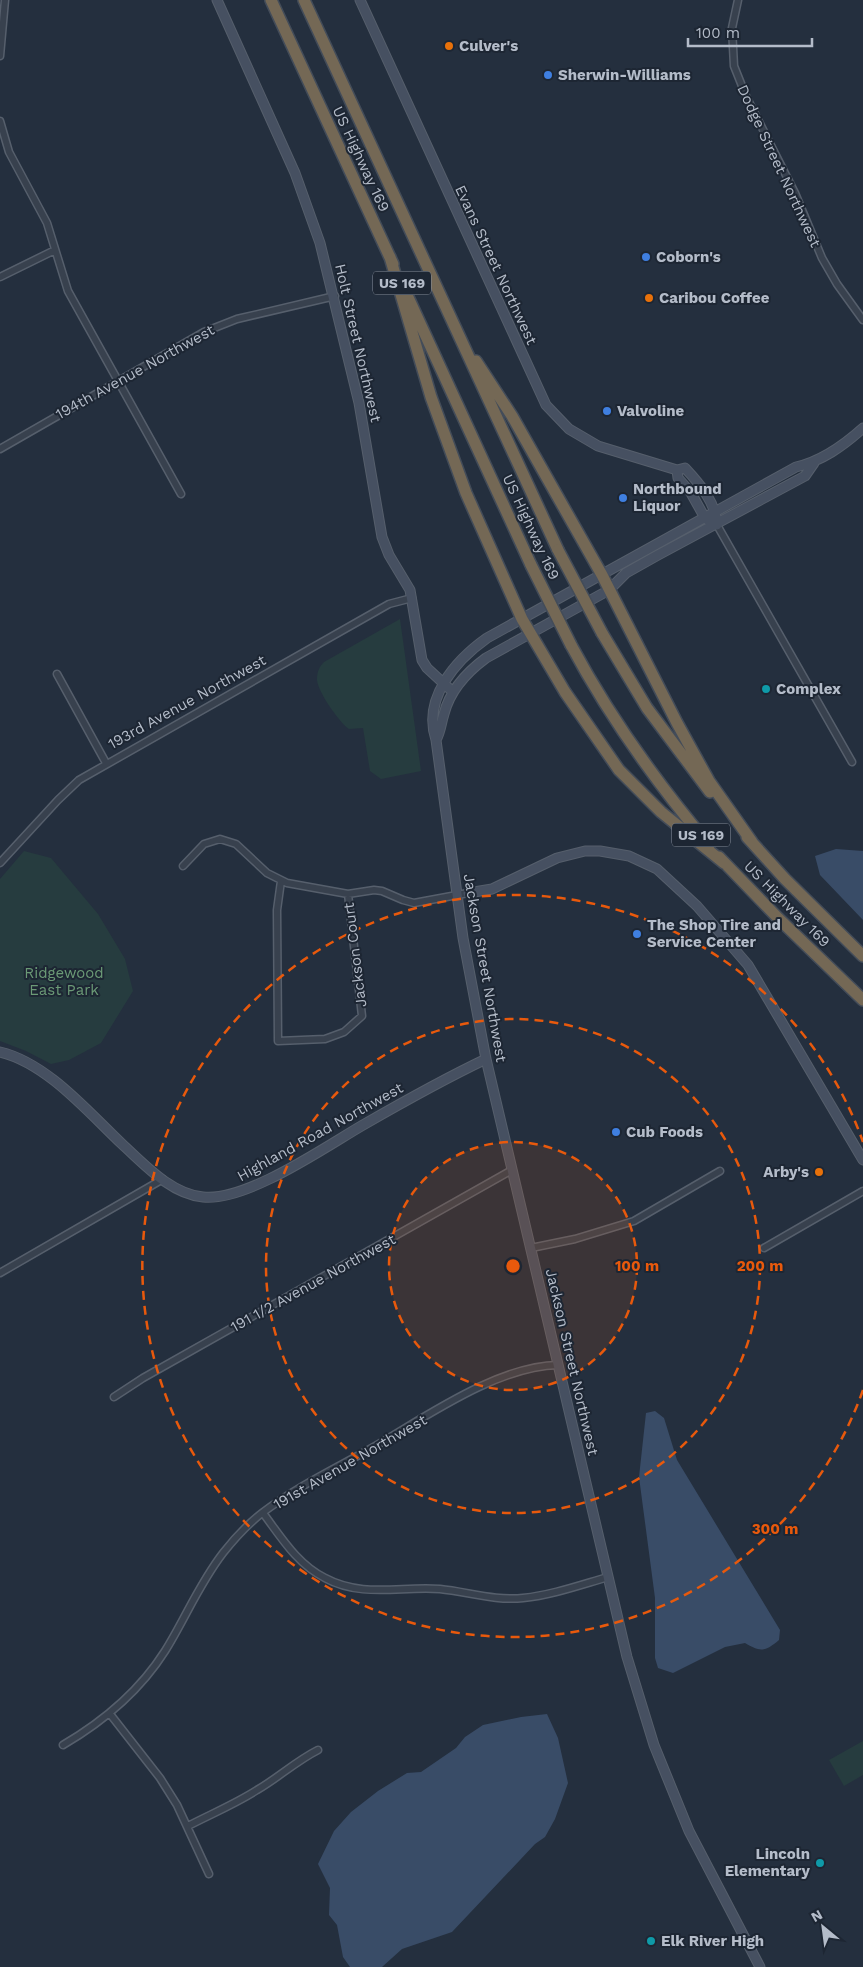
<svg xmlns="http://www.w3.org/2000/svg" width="863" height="1967" viewBox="0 0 863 1967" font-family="'Work Sans',sans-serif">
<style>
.green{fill:#263c3f}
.water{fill:#394c67}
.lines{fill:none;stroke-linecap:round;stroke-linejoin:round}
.street-casing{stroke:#565f6c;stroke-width:9}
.secondary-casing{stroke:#565f6c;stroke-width:11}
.highway-casing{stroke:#434c59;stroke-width:14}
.street{stroke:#38414e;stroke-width:6}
.secondary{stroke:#465061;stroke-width:9}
.highway{stroke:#746855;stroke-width:11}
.highway-bridge-casing{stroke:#434c59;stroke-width:14;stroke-linecap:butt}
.highway-bridge{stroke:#746855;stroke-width:11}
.ring{fill:none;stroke:#e8590c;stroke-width:2.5;stroke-dasharray:9 6}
.food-dot{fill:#e8710a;stroke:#1d2633;stroke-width:2}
.shop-dot{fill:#3f7fe0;stroke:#1d2633;stroke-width:2}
.culture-dot{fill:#0f9aa8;stroke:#1d2633;stroke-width:2}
.labels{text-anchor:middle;stroke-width:4;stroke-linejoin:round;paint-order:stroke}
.shield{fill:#1d2633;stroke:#878f9c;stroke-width:1}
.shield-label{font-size:14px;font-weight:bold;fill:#b4bcc9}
.poi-label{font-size:15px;font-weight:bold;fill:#b4bcc9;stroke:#1d2633;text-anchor:start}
.street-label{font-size:15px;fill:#b4bcc9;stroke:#1d2633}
.park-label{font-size:15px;fill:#6b9a76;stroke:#1d2633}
.centre{fill:#e8590c;stroke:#1d2633;stroke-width:2.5}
.ring-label{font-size:15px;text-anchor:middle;font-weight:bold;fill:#e8590c;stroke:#1d2633;stroke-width:4;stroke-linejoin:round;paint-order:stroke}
</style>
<rect width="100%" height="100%" fill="#242f3e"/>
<path class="green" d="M400,619L421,771L381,779L370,771L363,728L349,729C339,722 318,692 317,680C317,672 319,667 324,662Z
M24,851L51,858L98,914L125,959L133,991L101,1043L69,1060L51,1064L26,1051L0,1041V879Z
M863,1741V1775L844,1786L829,1760Z"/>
<path class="water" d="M836,849L863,851V920L820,875L815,856Z
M655,1411L664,1418L677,1460L780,1630L779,1640C765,1652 760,1652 745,1643L725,1647L673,1673L658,1668L655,1658V1598L639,1477L646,1413Z
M547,1714L558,1738L568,1783L555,1819L545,1837L535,1844L452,1932L402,1949L382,1967H350L343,1957L337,1925L329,1915L330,1888L318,1864L334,1831L351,1812L378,1791L407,1773L421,1772L456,1748L465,1737L483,1725L521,1717Z"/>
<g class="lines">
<defs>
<path id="street" d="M738,0L732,28L734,66L746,96L795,193L822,258L837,284L863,320
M0,56L5,0
M0,121L9,152L47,223L68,291L181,494
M0,277L55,250
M0,449L204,332L237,319L335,296
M717,525L852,762
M57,674L106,763
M0,863L58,800L79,780L389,604L412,598
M183,866L204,844L220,839L236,844L267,873L287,883L348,894L374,890L382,891L403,900L414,903L468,893
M281,881L277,910L278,1041L325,1039L344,1032L362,1016L348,894
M531,1248L575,1239L634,1221L720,1171
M764,1248L863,1191
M0,1273L163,1179
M114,1397L143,1378L512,1170
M263,1513C281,1537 297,1564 325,1578C362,1598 400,1586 440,1589C468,1592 496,1601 523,1598C552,1595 580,1585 608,1577
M110,1714L160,1778L177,1805L209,1874
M63,1745C104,1721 139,1692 165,1651C185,1619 199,1584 223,1553C234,1539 248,1524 262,1513C295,1488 334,1469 370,1449C423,1419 496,1366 558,1365
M188,1826C211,1814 235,1804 257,1790C278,1778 296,1761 318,1750"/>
<path id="secondary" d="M217,0L295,173L320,243L359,403L382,537L389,555L410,590L422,660L427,668L453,692
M360,0L546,405L569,429L598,446L677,470L685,468C700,484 716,503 717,525
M677,470L678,478L691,493L705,518L709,521
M436,740C441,731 441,723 444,714C450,690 467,672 486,658L609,590L626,573L658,555L805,476L814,463
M468,893L492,889L557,858L585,851H600L629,856L657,869L697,906L748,965L863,1160
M0,1052C47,1063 88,1112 122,1144C145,1165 171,1194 203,1197C246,1202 325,1147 363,1125C403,1102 444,1079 486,1059
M760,1967L689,1831L654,1745L627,1657L486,1059L463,938L436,740C422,698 456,660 487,638L796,467C822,461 843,446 863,428"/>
<path id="highway" d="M271,0L393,264
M304,0L558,550
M390,257L431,397L466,493L522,619L565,692L619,770L661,812L724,863
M407,295L531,565
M476,361L512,416L602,575L677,723L709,781L752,842
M602,633L647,708L710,792
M571,645C610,718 656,782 709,845
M747,837L785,879L863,956
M719,857L778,918L863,1000"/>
</defs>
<use href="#street" class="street-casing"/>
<use href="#secondary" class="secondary-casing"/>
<use href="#highway" class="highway-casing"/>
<use href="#street" class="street"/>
<use href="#secondary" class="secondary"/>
<use href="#highway" class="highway"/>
<defs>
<path id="highway-bridge" d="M558,550L602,633
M531,565L571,645"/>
</defs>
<use href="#highway-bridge" class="highway-bridge-casing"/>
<use href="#highway-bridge" class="highway-bridge"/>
</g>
<circle cx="513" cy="1266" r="124" fill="#e8590c" fill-opacity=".12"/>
<g class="ring">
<circle cx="513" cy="1266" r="124"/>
<circle cx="513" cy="1266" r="247"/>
<path d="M863 1390A371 371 0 1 1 863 1142"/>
</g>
<g class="food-dot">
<circle cx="449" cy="46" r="5"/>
<circle cx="649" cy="298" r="5"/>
<circle cx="819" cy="1172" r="5"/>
</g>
<g class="shop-dot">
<circle cx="548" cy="75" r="5"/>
<circle cx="646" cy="257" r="5"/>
<circle cx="607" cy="411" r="5"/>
<circle cx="623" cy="498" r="5"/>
<circle cx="637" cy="934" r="5"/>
<circle cx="616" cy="1132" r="5"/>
</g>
<g class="culture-dot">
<circle cx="766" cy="689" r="5"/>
<circle cx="820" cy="1863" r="5"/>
<circle cx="651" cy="1941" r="5"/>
</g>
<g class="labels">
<g class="shield">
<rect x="373" y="271.5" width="58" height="23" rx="4"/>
<rect x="672" y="823.5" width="58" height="23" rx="4"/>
</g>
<g class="shield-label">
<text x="402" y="288">US 169</text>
<text x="701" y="840">US 169</text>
</g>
<g class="poi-label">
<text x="459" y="51">Culver's</text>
<text x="558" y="80">Sherwin-Williams</text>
<text x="656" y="262">Coborn's</text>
<text x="659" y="303">Caribou Coffee</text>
<text x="617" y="416">Valvoline</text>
<text x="633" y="494">Northbound<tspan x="633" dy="17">Liquor</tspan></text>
<text x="776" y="694">Complex</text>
<text x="647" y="930">The Shop Tire and<tspan x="647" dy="17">Service Center</tspan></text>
<text x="626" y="1137">Cub Foods</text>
<text x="809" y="1177" text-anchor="end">Arby's</text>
<text x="810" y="1859" text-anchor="end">Lincoln<tspan x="810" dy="17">Elementary</tspan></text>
<text x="661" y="1946">Elk River High</text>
</g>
<g class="street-label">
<text transform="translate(361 159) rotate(65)" y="5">US Highway 169</text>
<text transform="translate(779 166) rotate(65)" y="5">Dodge Street Northwest</text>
<text transform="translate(496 265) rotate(65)" y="5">Evans Street Northwest</text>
<text transform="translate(358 343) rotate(77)" y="5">Holt Street Northwest</text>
<text transform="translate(135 372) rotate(-29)" y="5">194th Avenue Northwest</text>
<text transform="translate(531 527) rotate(65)" y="5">US Highway 169</text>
<text transform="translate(187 702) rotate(-29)" y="5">193rd Avenue Northwest</text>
<text transform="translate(787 904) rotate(45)" y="5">US Highway 169</text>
<text transform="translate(355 955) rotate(-97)" y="5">Jackson Court</text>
<text transform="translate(485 968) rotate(80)" y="5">Jackson Street Northwest</text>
<text transform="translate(320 1132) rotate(-29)" y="5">Highland Road Northwest</text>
<text transform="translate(313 1283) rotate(-29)" y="5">191 1/2 Avenue Northwest</text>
<text transform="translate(572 1362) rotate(77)" y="5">Jackson Street Northwest</text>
<text transform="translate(350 1462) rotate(-30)" y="5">191st Avenue Northwest</text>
</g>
<g class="park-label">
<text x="64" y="978">Ridgewood<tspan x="64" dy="17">East Park</tspan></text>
</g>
</g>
<circle cx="513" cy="1266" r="8" class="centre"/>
<g class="ring-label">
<text x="637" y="1271">100 m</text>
<text x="760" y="1271">200 m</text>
<text x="775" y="1534">300 m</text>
</g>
<g transform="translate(823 1927) rotate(331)" stroke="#1d2633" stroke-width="4" paint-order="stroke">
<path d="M0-4L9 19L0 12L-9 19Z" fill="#b4bcc9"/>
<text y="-8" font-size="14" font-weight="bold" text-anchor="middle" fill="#b4bcc9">N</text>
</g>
<path d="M688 38v8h124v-8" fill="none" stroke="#b4bcc9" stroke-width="2.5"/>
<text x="696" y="38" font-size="15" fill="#b4bcc9" stroke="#1d2633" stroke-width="4" paint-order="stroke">100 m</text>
</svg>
